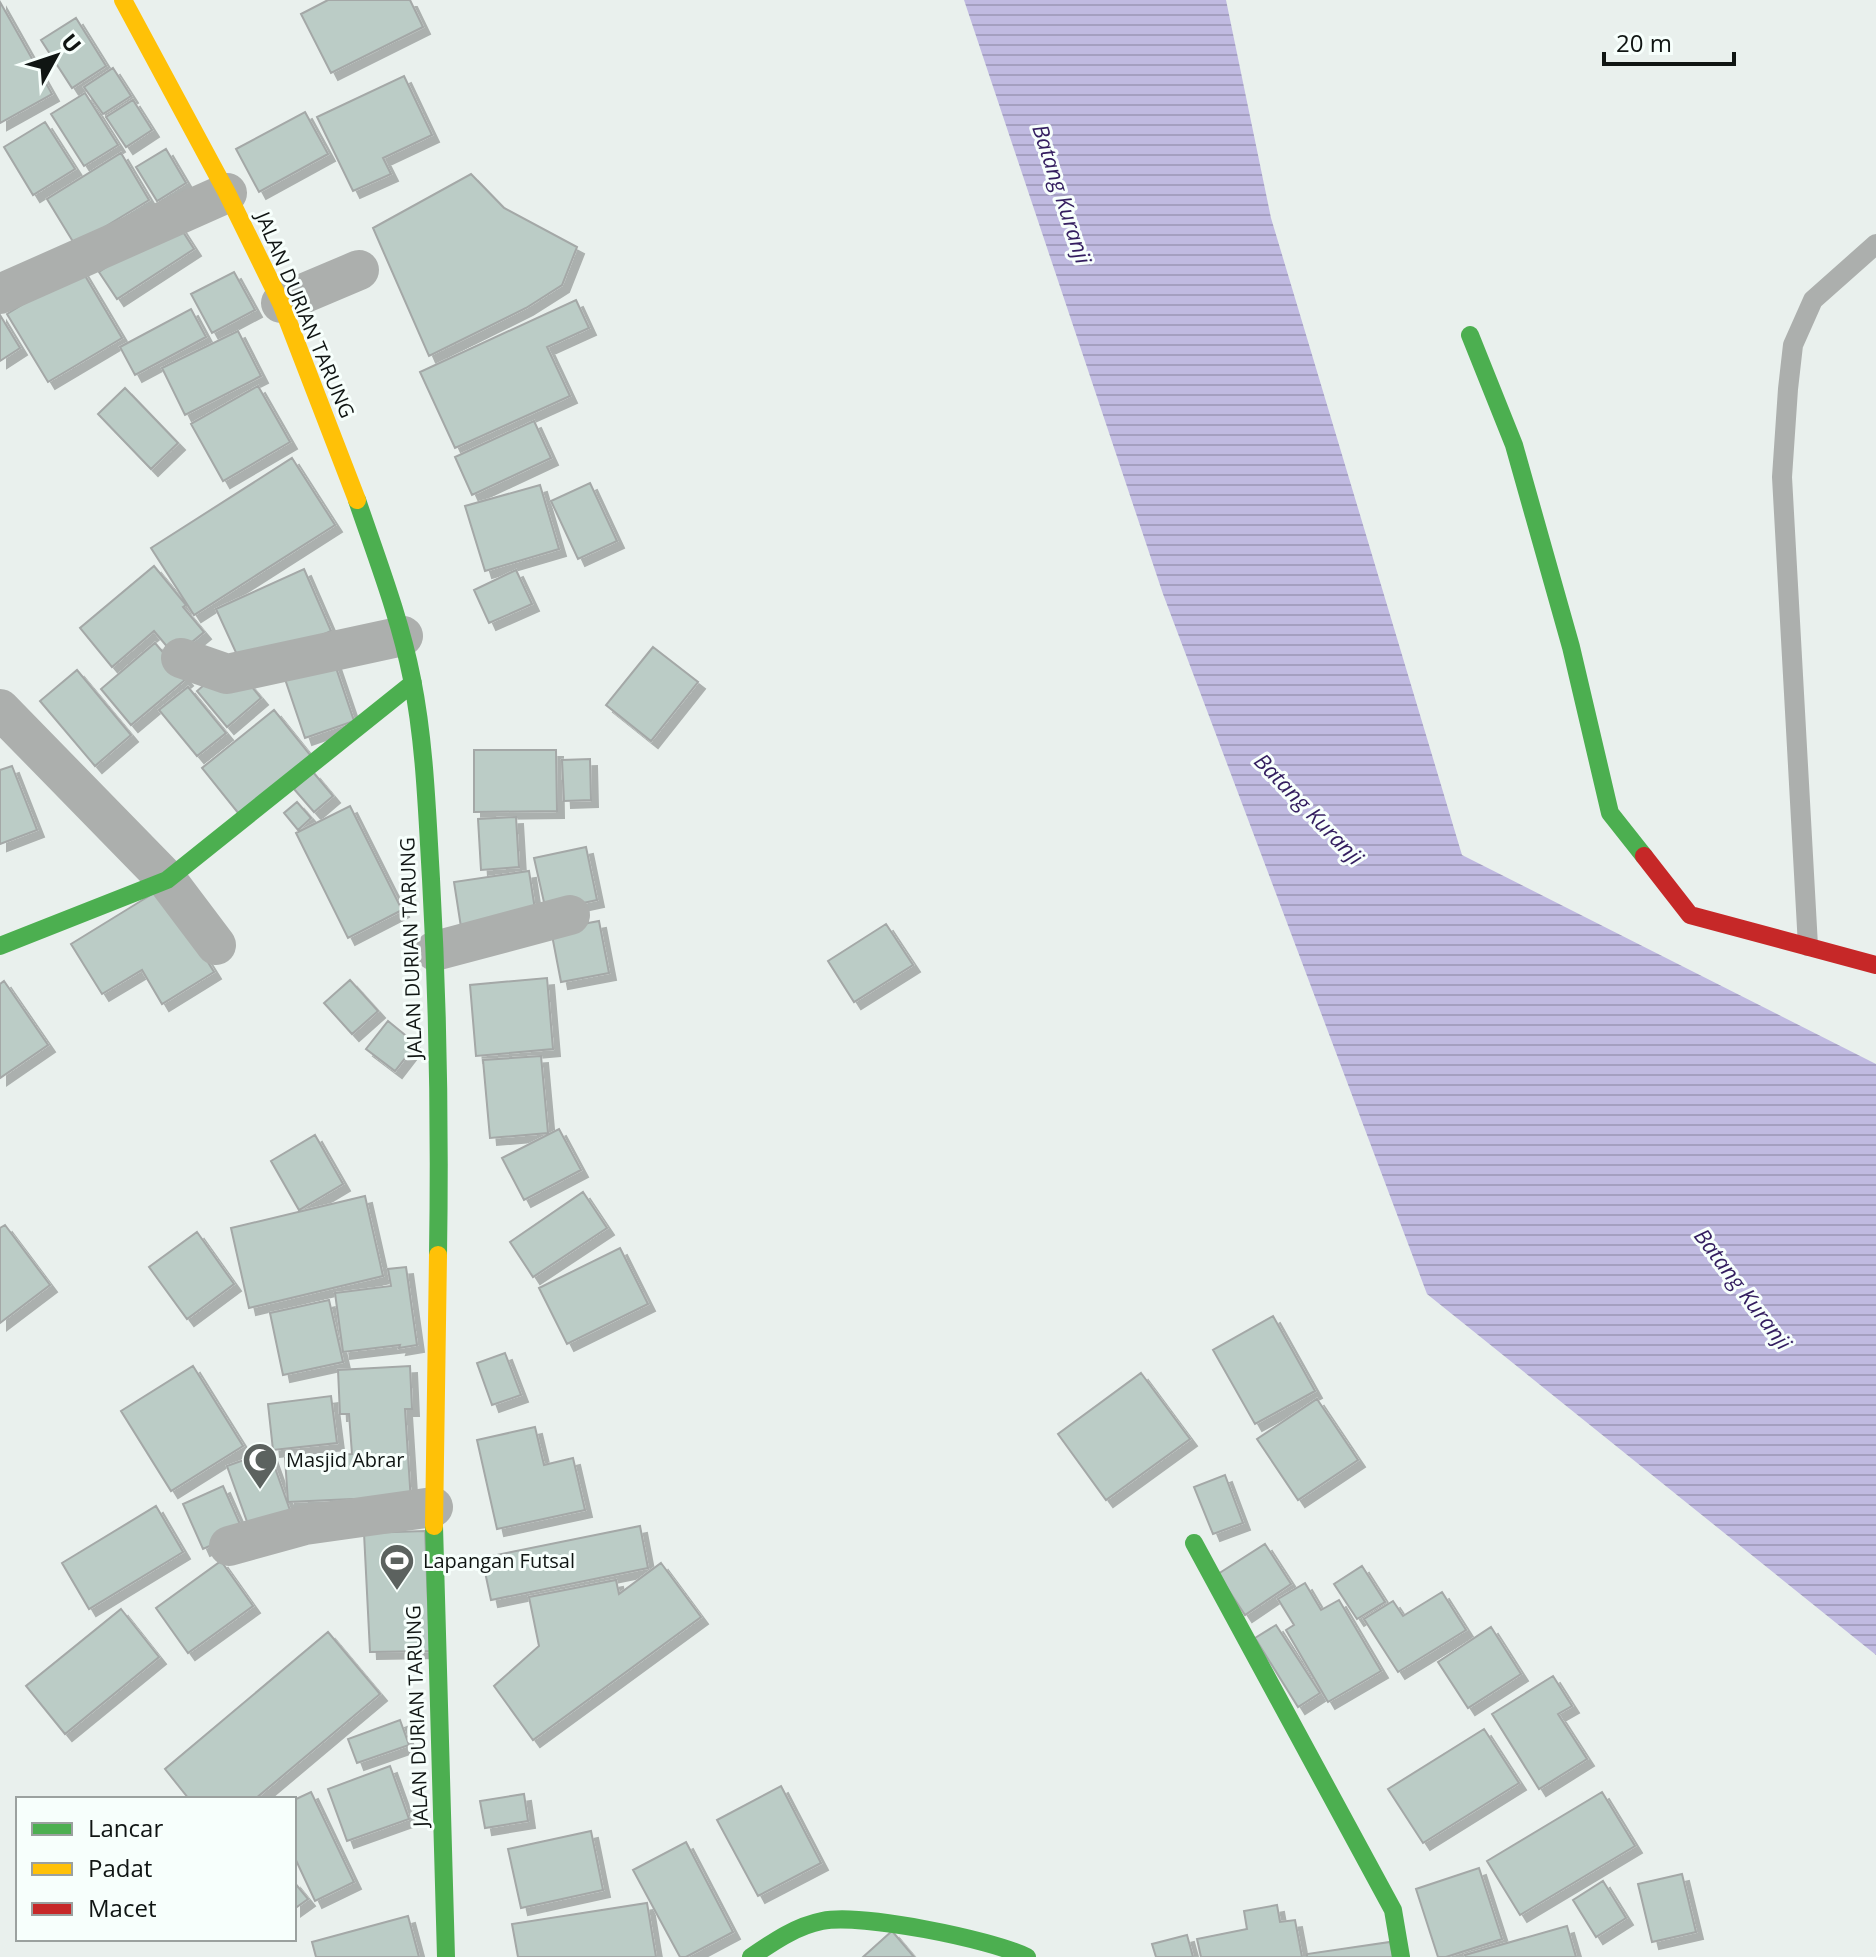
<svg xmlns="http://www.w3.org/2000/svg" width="1876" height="1957" viewBox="0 0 1876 1957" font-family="'Open Sans',sans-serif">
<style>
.water{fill:url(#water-rules)}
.building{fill:#bbccc6;stroke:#a4a8a7;stroke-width:2;filter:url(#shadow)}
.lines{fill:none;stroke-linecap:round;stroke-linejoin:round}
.lane{stroke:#acafad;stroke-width:20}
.street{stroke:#acafad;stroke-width:40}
.fast{stroke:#4caf50;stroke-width:18}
.slow{stroke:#ffc107;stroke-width:18}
.jam{stroke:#c62828;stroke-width:18}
.labels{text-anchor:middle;stroke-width:6;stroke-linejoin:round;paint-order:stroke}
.street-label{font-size:20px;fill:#101513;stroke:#f7fffc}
.poi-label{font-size:20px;fill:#101513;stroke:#f7fffc;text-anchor:start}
.water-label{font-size:22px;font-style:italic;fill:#331d5f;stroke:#f7fffc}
</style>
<defs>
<pattern id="water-rules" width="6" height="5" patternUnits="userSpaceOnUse" patternTransform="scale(2)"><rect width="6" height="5" fill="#c0bae1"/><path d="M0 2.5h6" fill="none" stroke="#a49fc0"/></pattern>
<filter id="shadow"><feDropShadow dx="7" dy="7" stdDeviation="0" flood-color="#0004"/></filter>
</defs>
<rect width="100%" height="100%" fill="#e9f0ed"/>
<path class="water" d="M964,0H1226L1271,218L1462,855L1876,1064V1655L1427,1294L1163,594Z"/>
<path class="building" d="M328,0H410L423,27L331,73L301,14Z
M0,2L52,94L0,123Z
M76,18L106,66L72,88L41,40Z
M113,68L131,96L103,114L84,87Z
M404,76L432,135L383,158L391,174L353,191L317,117Z
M85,93L118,145L84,166L51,114Z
M133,100L152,130L126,147L106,117Z
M305,112L328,154L259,192L236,149Z
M45,122L75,169L33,195L4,147Z
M166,149L186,183L157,201L136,167Z
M121,153L149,200L75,245L47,199Z
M471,174L504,208L577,247L562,285L526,308L429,356L373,228Z
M176,221L194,249L117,299L99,272Z
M81,269L122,338L48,382L7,314Z
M234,272L255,310L212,333L191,294Z
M576,300L589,328L547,347L570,396L455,448L420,372Z
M191,309L206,337L135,375L120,347Z
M0,315L20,348L0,361Z
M238,331L261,376L185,415L162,368Z
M258,386L290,442L223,481L191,424Z
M125,388L178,443L151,469L98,414Z
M534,421L551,458L472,495L455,457Z
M292,458L335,525L194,615L151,548Z
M590,483L617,541L578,559L551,501Z
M540,485L559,549L485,571L465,506Z
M154,566L186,605L183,607L204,632L175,656L154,631L112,667L80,628Z
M304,569L331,631L244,670L216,609Z
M516,570L532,604L489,623L474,590Z
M155,643L186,679L131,725L101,689Z
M653,647L698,682L651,741L606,705Z
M333,659L354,721L305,738L284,676Z
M77,670L131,735L95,766L40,701Z
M217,674H241L261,698L227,727L197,691Z
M188,687L226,733L197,756L159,710Z
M274,710L311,756L239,814L202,768Z
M474,750H556L557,811L474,812Z
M590,759L591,800L564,801L562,760Z
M12,766L37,830L0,844V770Z
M313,772L333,796L314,812L294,789Z
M297,802L311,818L298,830L284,813Z
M350,806L402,910L348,938L296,833Z
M516,817L519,867L481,870L478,819Z
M586,847L597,900L546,911L534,858Z
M529,871L536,916L461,927L454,882Z
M162,888L214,972L162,1004L142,970L102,994L71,944Z
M599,921L609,973L561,982L551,930Z
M886,924L913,965L854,1002L828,961Z
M547,978L553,1049L476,1056L470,985Z
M350,980L378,1011L352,1034L324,1003Z
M4,981L48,1045L0,1078V984Z
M388,1021L416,1044L395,1071L366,1049Z
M541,1056L548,1133L490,1138L483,1060Z
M559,1129L581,1170L524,1200L502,1158Z
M315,1135L343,1184L299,1210L271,1161Z
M583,1192L607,1228L533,1277L510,1242Z
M365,1196L383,1276L249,1308L231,1228Z
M5,1225L50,1285L0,1323V1228Z
M197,1232L234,1284L187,1319L149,1267Z
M620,1248L648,1304L567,1344L539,1288Z
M406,1267L417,1345L399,1348L400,1345L343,1352L335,1293L391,1286L388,1269Z
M329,1300L343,1362L283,1375L270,1313Z
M1273,1316L1315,1391L1255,1424L1213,1350Z
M505,1353L521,1395L492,1405L477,1363Z
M193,1366L243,1446L171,1491L121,1411Z
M410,1366L412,1409H405L411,1502L352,1499L288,1502L285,1458L352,1454L349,1414H340L338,1370Z
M1141,1373L1190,1439L1106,1500L1058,1434Z
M331,1396L337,1443L273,1450L268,1404Z
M1317,1399L1358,1460L1298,1500L1257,1439Z
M535,1427L544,1465L573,1458L585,1510L497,1529L477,1440Z
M269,1451L292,1516L250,1530L227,1466Z
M1225,1475L1243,1523L1213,1534L1194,1487Z
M223,1486L243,1531L203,1549L183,1504Z
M156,1506L183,1552L89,1609L62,1563Z
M640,1526L648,1568L491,1600L482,1558Z
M425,1531L430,1651L370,1652L364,1533Z
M1265,1544L1291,1584L1245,1615L1218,1574Z
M221,1561L253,1606L188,1653L156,1608Z
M661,1563L701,1617L533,1740L494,1686L539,1646L529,1597L616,1580L619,1594Z
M1362,1566L1385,1602L1357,1619L1334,1584Z
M1305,1583L1321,1610L1339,1600L1381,1671L1328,1702L1286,1630L1294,1625L1278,1599Z
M1442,1592L1466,1630L1398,1672L1364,1619L1393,1601L1403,1616Z
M121,1609L159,1657L65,1734L26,1686Z
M1276,1625L1320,1693L1298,1707L1255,1638Z
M1491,1627L1521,1674L1468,1708L1438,1662Z
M328,1632L380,1694L255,1799H189L165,1769Z
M1553,1676L1572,1706L1558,1714L1587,1759L1539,1789L1492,1714Z
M400,1720L409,1745L357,1763L348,1739Z
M1484,1729L1519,1783L1423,1843L1388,1789Z
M390,1766L409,1819L347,1841L328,1789Z
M781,1786L821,1863L758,1896L717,1820Z
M311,1792L354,1882L315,1901L294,1856V1800Z
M1602,1792L1635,1846L1520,1915L1487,1861Z
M524,1794L528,1821L485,1828L480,1801Z
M591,1831L603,1890L521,1908L508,1849Z
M686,1842L733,1932L686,1957H680L633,1870Z
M1479,1868L1502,1939L1446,1957H1438L1416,1889Z
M1682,1874L1696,1932L1652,1942L1638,1884Z
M1603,1881L1626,1918L1596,1937L1573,1900Z
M294,1882L308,1899L294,1909Z
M647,1903L656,1957H518L512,1924Z
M1277,1905L1280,1922L1295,1920L1302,1957H1201L1197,1939L1247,1929L1244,1911Z
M408,1916L419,1957H316L312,1942Z
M1567,1926L1576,1957H1466L1465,1955Z
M892,1931L914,1957H863Z
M1187,1935L1193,1957H1156L1152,1944Z
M1390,1942L1393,1957H1307V1954Z"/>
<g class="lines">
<path class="lane" d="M1808,946L1782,477L1788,389L1793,345L1813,300L1876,244"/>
<path class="street" d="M0,294L227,193
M281,303L359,270
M181,658L227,674L403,636
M0,709L167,880L216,945
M435,951L570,915
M229,1546L305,1525L433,1507"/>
<path class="fast" d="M1470,335L1514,445L1571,647L1610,813L1644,856
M357,500C377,559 400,618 412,679C425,744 427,813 431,879C438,1004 440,1130 438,1255
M0,946L167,880L413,683
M434,1526L446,1957
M1194,1543L1393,1910L1401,1957
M751,1957C773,1942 796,1926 822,1921C861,1913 990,1939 1027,1957"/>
<path class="slow" d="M123,0L227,193L281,303L357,500
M434,1526L438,1255"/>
<path class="jam" d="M1644,856L1690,915L1876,965"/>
</g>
<defs>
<symbol id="mosque-pin" viewBox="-11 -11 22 30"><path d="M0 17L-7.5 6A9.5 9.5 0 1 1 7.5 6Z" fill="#5c625f" stroke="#f7fffc"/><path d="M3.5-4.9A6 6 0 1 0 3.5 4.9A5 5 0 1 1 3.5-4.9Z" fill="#fff"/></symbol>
<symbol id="stadium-pin" viewBox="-11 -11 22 30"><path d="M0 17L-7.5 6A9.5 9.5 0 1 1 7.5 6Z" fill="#5c625f" stroke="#f7fffc"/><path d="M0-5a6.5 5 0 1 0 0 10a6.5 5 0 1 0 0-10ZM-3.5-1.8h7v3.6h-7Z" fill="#fff"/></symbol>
</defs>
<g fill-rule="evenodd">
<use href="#mosque-pin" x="240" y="1440" width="40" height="54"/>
<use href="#stadium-pin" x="377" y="1541" width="40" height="54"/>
</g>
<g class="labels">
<g class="street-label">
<text transform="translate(305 315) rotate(67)" y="7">JALAN DURIAN TARUNG</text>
<text transform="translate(411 948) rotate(-92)" y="7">JALAN DURIAN TARUNG</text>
<text transform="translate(417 1716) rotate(-92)" y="7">JALAN DURIAN TARUNG</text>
</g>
<g class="poi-label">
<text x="286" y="1467">Masjid Abrar</text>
<text x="423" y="1568">Lapangan Futsal</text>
</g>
<g class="water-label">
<text transform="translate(1062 194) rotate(72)" y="8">Batang Kuranji</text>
<text transform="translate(1309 809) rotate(46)" y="8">Batang Kuranji</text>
<text transform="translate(1743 1289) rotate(53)" y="8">Batang Kuranji</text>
</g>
</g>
<rect x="16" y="1797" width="280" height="144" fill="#f7fffc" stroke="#9ba19f" stroke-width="2"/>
<rect x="32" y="1823" width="40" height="12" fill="#4caf50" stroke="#9ba19f" stroke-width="2"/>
<text x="88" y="1837" font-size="24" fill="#101513">Lancar</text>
<rect x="32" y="1863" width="40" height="12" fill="#ffc107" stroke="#9ba19f" stroke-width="2"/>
<text x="88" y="1877" font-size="24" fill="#101513">Padat</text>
<rect x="32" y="1903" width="40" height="12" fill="#c62828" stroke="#9ba19f" stroke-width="2"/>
<text x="88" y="1917" font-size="24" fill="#101513">Macet</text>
<g transform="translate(56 56) rotate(50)" stroke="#f7fffc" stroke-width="6" paint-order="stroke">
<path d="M0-6L14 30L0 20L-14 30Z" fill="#101513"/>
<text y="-12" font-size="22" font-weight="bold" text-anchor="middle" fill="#101513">U</text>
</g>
<path d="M1604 52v12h130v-12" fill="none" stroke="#101513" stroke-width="4"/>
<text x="1616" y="52" font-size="24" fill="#101513" stroke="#f7fffc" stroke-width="6" paint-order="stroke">20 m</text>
</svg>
